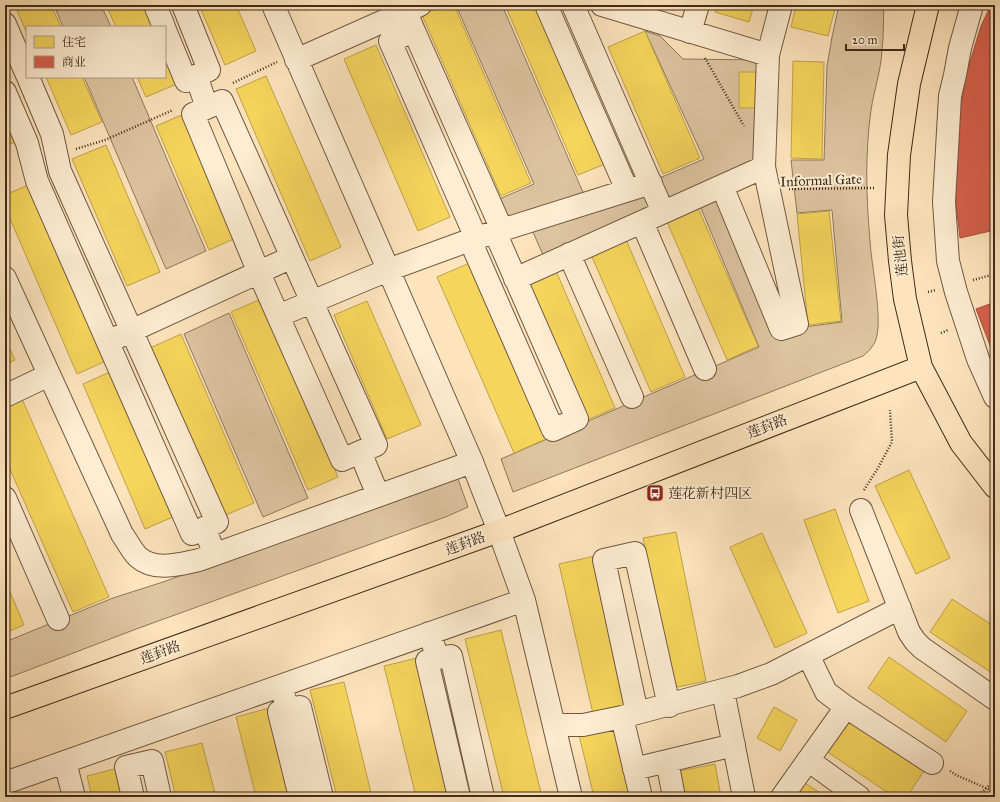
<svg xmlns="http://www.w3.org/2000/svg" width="1000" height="802" viewBox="0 0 1000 802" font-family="'IM FELL Great Primer','Noto Serif SC',serif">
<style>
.green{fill:#ddc5a0;stroke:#8e785c}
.homes{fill:#f6d55c;stroke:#bfa248}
.shops{fill:#d6604d;stroke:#a9503d}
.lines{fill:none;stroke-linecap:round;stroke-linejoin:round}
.minor-casing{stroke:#6f5941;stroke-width:24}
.major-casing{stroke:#402b18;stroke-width:24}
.path{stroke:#402b18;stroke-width:2.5;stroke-dasharray:1 2;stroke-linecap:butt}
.minor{stroke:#feedd3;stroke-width:22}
.major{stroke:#fde4bc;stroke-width:22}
.labels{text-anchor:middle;stroke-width:4;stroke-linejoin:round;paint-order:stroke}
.street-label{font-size:14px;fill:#402b18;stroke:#feedd3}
.poi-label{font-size:14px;fill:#402b18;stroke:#feedd3;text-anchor:start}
</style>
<rect width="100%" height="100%" fill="#fde4bc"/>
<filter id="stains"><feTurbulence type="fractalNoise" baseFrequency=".005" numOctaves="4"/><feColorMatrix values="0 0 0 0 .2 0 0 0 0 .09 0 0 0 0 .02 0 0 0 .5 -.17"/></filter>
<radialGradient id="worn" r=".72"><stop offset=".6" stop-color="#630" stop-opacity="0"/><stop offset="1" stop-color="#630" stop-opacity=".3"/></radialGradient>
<path class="green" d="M54,5H101L111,27H63Z
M456,5H502L585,197L507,224L497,200L534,184Z
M839,5H884C883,20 884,36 882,50C881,71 874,90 871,110C865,153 866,197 870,240C871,265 884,322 875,342C872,348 868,352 863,356L513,492L501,459L759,347L698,201L722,191L789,329L842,322L832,210L797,213L791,160H824L827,66L832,37Z
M645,31L660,36L683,59L762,60L759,166L667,208L655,180L704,159Z
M84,77H132L206,251L166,269Z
M648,187L658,212L546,262L530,225Z
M229,313L308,498L263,517L184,334Z
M457,476L468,507L448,516L139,628L5,679V642L113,598L166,581L299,532Z"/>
<path class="homes" d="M23,5H51L61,27H27V34L16,8Z
M106,5H146L155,27H116Z
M199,5H236L256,51L225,65Z
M446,5H454L531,183L501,196L422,15Z
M505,5H542L610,162L578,175Z
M717,5H754L749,22L715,12Z
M796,5H836L828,36L791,27Z
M645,31L700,158L663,174L608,47Z
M376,45L450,217L418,231L344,59Z
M165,50L179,83L146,97L137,77H165Z
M793,61L824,62L822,159L791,158Z
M739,72H762V108H739Z
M266,76L341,247L310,261L236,89Z
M46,77H82L102,122L71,135Z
M5,106L20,140L5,146Z
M184,114L238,237L209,250L156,126Z
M106,145L160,272L127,286L72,159Z
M30,184L106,361L77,374L5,207V195Z
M695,201L758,346L727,360L664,215Z
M829,211L841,321L808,325L797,214Z
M624,235L685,377L651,392L589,250Z
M472,262L548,438L514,453L437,277Z
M556,271L615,408L587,420L528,284Z
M261,299L338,477L308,490L231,312Z
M367,301L421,425L387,439L334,315Z
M181,334L254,503L221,517L148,349Z
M5,338L15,360L5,365Z
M110,372L173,517L145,529L83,384Z
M22,399L109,597L73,612L5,458V406Z
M909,470L950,558L916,574L875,486Z
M835,509L869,601L838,613L804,520Z
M676,532L706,681L673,688L643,538Z
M762,533L807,633L775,648L730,547Z
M595,556L629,706L593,714L559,564Z
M5,580L24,625L5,633Z
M952,599L995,627V675L930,632Z
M501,630L542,797H504L465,639Z
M889,657L967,711L946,742L868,688Z
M417,658L451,797H416L384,666Z
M344,682L372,797H337L310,690Z
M273,707L295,797H256L236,717Z
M774,707L797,720L780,751L757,738Z
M848,719L924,771L907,797H894L826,751Z
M616,726L633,797H594L579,735Z
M202,743L216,797H176L165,752Z
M715,764L721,797H685L680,771Z
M122,767L129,797H92L87,776Z
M805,783L826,797H796Z"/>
<path class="shops" d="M991,5H995V230L960,238L955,195V146L966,75L981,26Z
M995,302V358L976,309Z"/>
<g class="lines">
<defs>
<path id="minor" d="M155,5L164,27
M183,5L209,70L196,76
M273,5L472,462
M403,5L414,31L390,41L476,238
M546,5L627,190
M573,5L663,212
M602,5L768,55
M972,5L960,48L955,75L950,96L944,202L948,261L956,292L978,359L995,397
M5,24L27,75
M165,30L186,81L196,76L207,107
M414,31L502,230
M690,32L698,5
M296,60L420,5
M28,77L52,134L60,171L217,522L204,528L215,554
M5,92L27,143L37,181L192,534L204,528
M764,167L768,55L781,5
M642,222L705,369
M470,240L553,430L577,419L495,232
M569,254L632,397
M5,278L122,534C127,541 132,551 138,557C155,572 179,564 199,560L472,462L499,531L524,600L5,783
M515,279L764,167L797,324L781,329L722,186
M278,316L388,270L470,240L651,183
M118,337L292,257
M5,396L49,375
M360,452L376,445L222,101L193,114L259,273L342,460L360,452L378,495
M5,498L58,619
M861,510L909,632L915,641L922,648L995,699
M524,600L571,797
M429,633L438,658L451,656L483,797
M808,655L826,692L846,707L932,763
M438,658L427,661L459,797
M281,686L288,710L279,712L300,797
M723,691L744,797
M288,710L300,707L322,797
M637,713L604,560L635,553L669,706
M622,717L641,797
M554,725H583L622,717L738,686L771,674L900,608
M808,760L859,797
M667,761L674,797
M65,762L74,797
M634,769L734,745
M133,797L126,767L152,761L160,797
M782,797L846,707"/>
<path id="major" d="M928,5L909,84L899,155L896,215L900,261L905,299L921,367L961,443L995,487
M5,708L499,531L921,367"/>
</defs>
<use href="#minor" class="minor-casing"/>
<use href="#major" class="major-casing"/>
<path class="path" d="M705,58L744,126
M233,83L277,62
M76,149L105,140L173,110
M789,189L874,188
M973,280L995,274
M928,292L936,290
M941,333L948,330
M864,490L878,468L892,442L890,410
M950,771L956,775L995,792
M977,797L995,780"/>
<use href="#minor" class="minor"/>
<use href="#major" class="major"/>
</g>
<defs>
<symbol id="bus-square" viewBox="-11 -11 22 22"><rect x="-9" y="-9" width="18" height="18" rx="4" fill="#8f2418" stroke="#feedd3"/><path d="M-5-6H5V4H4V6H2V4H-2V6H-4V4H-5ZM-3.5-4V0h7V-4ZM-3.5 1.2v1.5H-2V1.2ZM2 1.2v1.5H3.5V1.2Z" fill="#fff"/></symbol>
</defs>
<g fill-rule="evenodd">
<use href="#bus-square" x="645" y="483" width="20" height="20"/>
</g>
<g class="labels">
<g class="street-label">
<text transform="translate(821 180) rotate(-2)" y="5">Informal Gate</text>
<text transform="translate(900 256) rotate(-96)" y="5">莲池街</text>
<text transform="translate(767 426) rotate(-21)" y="5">莲葑路</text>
<text transform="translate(465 543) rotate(-20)" y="5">莲葑路</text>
<text transform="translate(160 652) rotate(-20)" y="5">莲葑路</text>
</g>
<g class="poi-label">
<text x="668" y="498">莲花新村四区</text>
</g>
</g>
<rect width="1000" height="802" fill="none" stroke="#fde4bc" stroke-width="20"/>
<rect x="6" y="6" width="988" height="790" fill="none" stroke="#402b18" stroke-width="2"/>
<rect x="10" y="10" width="980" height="782" fill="none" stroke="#402b18"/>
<rect x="26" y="26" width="140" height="52" fill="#feedd3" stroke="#b29f88"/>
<rect x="34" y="36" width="20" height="12" fill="#f6d55c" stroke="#b29f88"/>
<text x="62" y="46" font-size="12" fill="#402b18">住宅</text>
<rect x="34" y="56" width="20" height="12" fill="#d6604d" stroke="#b29f88"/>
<text x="62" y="66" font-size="12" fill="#402b18">商业</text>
<path d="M846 44v6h58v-6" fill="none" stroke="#402b18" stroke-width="2"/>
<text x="852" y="44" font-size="12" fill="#402b18" stroke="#feedd3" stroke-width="3" paint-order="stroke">20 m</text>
<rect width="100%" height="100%" filter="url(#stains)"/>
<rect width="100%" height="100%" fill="url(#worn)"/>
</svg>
